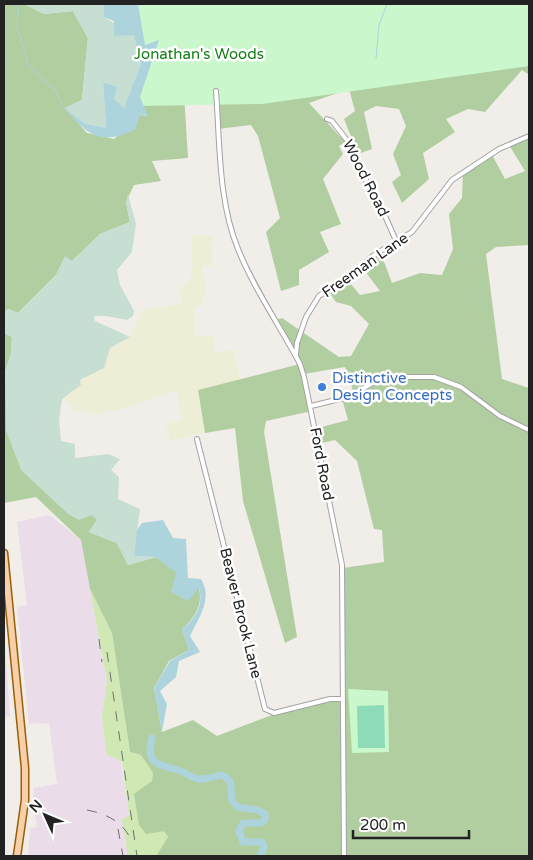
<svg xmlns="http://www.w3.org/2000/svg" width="533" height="860" viewBox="0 0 533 860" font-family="'Varela Round',sans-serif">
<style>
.industrial{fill:#eadce8}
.farmland{fill:#eeeed6}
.grass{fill:#d0e8b3}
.forest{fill:#b1cea1}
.wetland{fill:#c7ded2}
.park{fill:#cbf7cc}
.pitch{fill:#8ddbb8}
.water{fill:#add4dc}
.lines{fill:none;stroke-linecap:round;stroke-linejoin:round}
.stream{stroke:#add4dc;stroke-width:1}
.river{stroke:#add4dc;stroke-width:7}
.street-casing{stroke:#a3a3a3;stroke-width:6}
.primary-casing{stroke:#975f09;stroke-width:9}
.street{stroke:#fff;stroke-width:4}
.primary{stroke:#f7d0a9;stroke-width:6}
.rail{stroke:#707070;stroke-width:1;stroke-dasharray:10 10;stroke-linecap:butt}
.shop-dot{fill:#3f7fe0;stroke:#fff;stroke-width:2}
.labels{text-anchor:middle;stroke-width:5;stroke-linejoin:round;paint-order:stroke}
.park-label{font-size:15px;fill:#137d15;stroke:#fff}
.street-label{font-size:15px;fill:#222;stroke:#fff}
.shop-label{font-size:15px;fill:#366cbe;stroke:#fff;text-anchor:start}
</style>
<rect width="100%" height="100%" fill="#f1eee9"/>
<path class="industrial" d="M49,515L81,540L107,681L102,716L106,754L121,762L129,817L122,819L128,856H28L30,828L37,827L33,803L34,788L57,784L49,723L29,724L17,607L27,605L17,522Z
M4,632L10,717L4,716Z"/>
<path class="farmland" d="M192,235L213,236L212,266H202L206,289L201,306H195V336L213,335L214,352L233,350L241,380L198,390L205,433L170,440L166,424L182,420L176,390L132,406L96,414L73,410L67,400H62L81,385L80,380L104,368L110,348L130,337L142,310L182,304L180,292L191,277Z"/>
<path class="grass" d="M90,589L112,633L130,752L141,755L153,773L152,781L168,837L156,856H128L122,819L129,816L122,762L106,754L102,716L107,681Z"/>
<path class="forest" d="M4,4H24L44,14L73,11L88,38L82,100L65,108L87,133L114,139L140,115L147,116L140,97L529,4V75L522,70L485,112L468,109L446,119L455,132L423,153L429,179L402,203L392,182L401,175L393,154L406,126L399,109L376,106L364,112L372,149L358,154L344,119L355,111L349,89L309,103L345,142L339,146L343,154L323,179L341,224L320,232L329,252L299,270V285L281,291L266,232L280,218L258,136L251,125L218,129L217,97L184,94L188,158L152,161L161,181L134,185L126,202L130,222L100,234L72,261L65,257L56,275L18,313L8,309L4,313Z
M529,138V245L496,247L486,254L502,379L529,388V856H156L168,837L164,831L146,834L139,825L134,794L152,781L153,773L141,755L130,752L112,633L90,589L81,540L36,497L4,503V333L12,337L11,353L5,372L97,520L89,532L117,543L128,565L156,557L199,588C203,605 195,618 182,629L189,650L169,661L154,688L162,732L193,720L217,736L272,715L344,698L343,568L384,562L382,530L374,529L357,461L335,440L318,444L314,429L348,420L342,399L354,394L345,367L304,374L312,411L266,421L264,432L297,637L285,643L243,501L235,428L205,433L198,390L300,364L276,320L282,318L339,357L351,356L369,324L351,306L336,302L327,289L346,278L360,295L380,291L361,266L380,251L392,283L420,273L442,275L453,249L449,214L462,198L463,172L491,153L505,179L525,171L509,145Z"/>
<path class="wetland" d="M24,4H104V17L134,35L141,64L124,109L114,99L117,87L103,82L106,128L86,124L64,108L82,100L88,38L73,11L44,14Z
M128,195L136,224L132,252L117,270L120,285L134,311L133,316L127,320L106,316H94L95,321L130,337L110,348L104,368L80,380L81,385L62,399L59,420L61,441L75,444V458L108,454L120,459L111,470L119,477L118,499L140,509L134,556L156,557L128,565L117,543L89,532L97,520L92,515L79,520L68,514L21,470L6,430L5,372L11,353L12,337L4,333V313L8,309L18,313L56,275L65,256L72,261L100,234L130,222L126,202Z"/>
<path class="park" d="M111,4H529V66L262,104L137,106L143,68L139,34L114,32V28L119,21Z
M348,689L388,691L389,752L352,753Z"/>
<path class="pitch" d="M384,705L385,748H358L357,706Z"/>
<path class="water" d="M104,4H138L145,45L159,40L140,97L148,116L140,115L135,130C98,146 89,135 64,108L86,124L106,128L103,82L117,87L114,99L124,108L141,64L134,35L114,36V21L104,17Z
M163,520L173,538L186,539L188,578L201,579C213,599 199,617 190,636L200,652L179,661L176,677L160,691L167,704L162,732L154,688L170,661L189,650L182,629C195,619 204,605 199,588L188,601L171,592L176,573L156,557L134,556L137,530L142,523Z"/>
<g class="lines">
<path class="stream" d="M19,4L17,27L29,66L56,91L62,105L68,110
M376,58L379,25L387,4"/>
<path class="river" d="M152,738C145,764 157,764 178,770C185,772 191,778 199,779C206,780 215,776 222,775L230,781L232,800L237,807L257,810L265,814V820L261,823H243L239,831L243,842H262L264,847L260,856"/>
<defs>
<path id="street" d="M216,91C220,143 218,200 238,249C254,289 280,326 300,364L304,377L342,565L344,856
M327,119L332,121L350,144L358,166L382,209L397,243
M296,355L297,343L306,317L319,296L356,271L374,255L412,232L452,180L499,149L529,136
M311,406L348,397L383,377H434L461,387L500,416L529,430
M197,439L265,709L274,713L330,699H343"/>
<path id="primary" d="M4,553L25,768V800L17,856"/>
</defs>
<use href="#street" class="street-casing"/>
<use href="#primary" class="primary-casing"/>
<use href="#street" class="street"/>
<use href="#primary" class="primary"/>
<path class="rail" d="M99,639L102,662
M107,652L137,856
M87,810C107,814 124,822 132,842
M118,829L123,856"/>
</g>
<circle class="shop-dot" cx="322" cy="387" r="5"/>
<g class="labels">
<g class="park-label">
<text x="199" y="59">Jonathan's Woods</text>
</g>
<g class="street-label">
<text transform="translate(366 178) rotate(63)" y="5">Wood Road</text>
<text transform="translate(365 265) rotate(-35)" y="5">Freeman Lane</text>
<text transform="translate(322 464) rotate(79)" y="5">Ford Road</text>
<text transform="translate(241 613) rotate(76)" y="5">Beaver Brook Lane</text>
</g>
<g class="shop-label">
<text x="332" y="383">Distinctive<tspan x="332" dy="17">Design Concepts</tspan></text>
</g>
</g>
<rect width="533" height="860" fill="none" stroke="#222222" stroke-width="10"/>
<g transform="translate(45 815) rotate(314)" stroke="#ffffff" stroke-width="4" paint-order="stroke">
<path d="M0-4L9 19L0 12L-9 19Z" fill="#222222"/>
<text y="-8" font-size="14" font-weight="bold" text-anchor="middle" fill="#222222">N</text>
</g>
<path d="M353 830v8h116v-8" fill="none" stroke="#222222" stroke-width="2.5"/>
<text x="360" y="830" font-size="15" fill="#222222" stroke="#ffffff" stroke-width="4" paint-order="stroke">200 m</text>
</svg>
